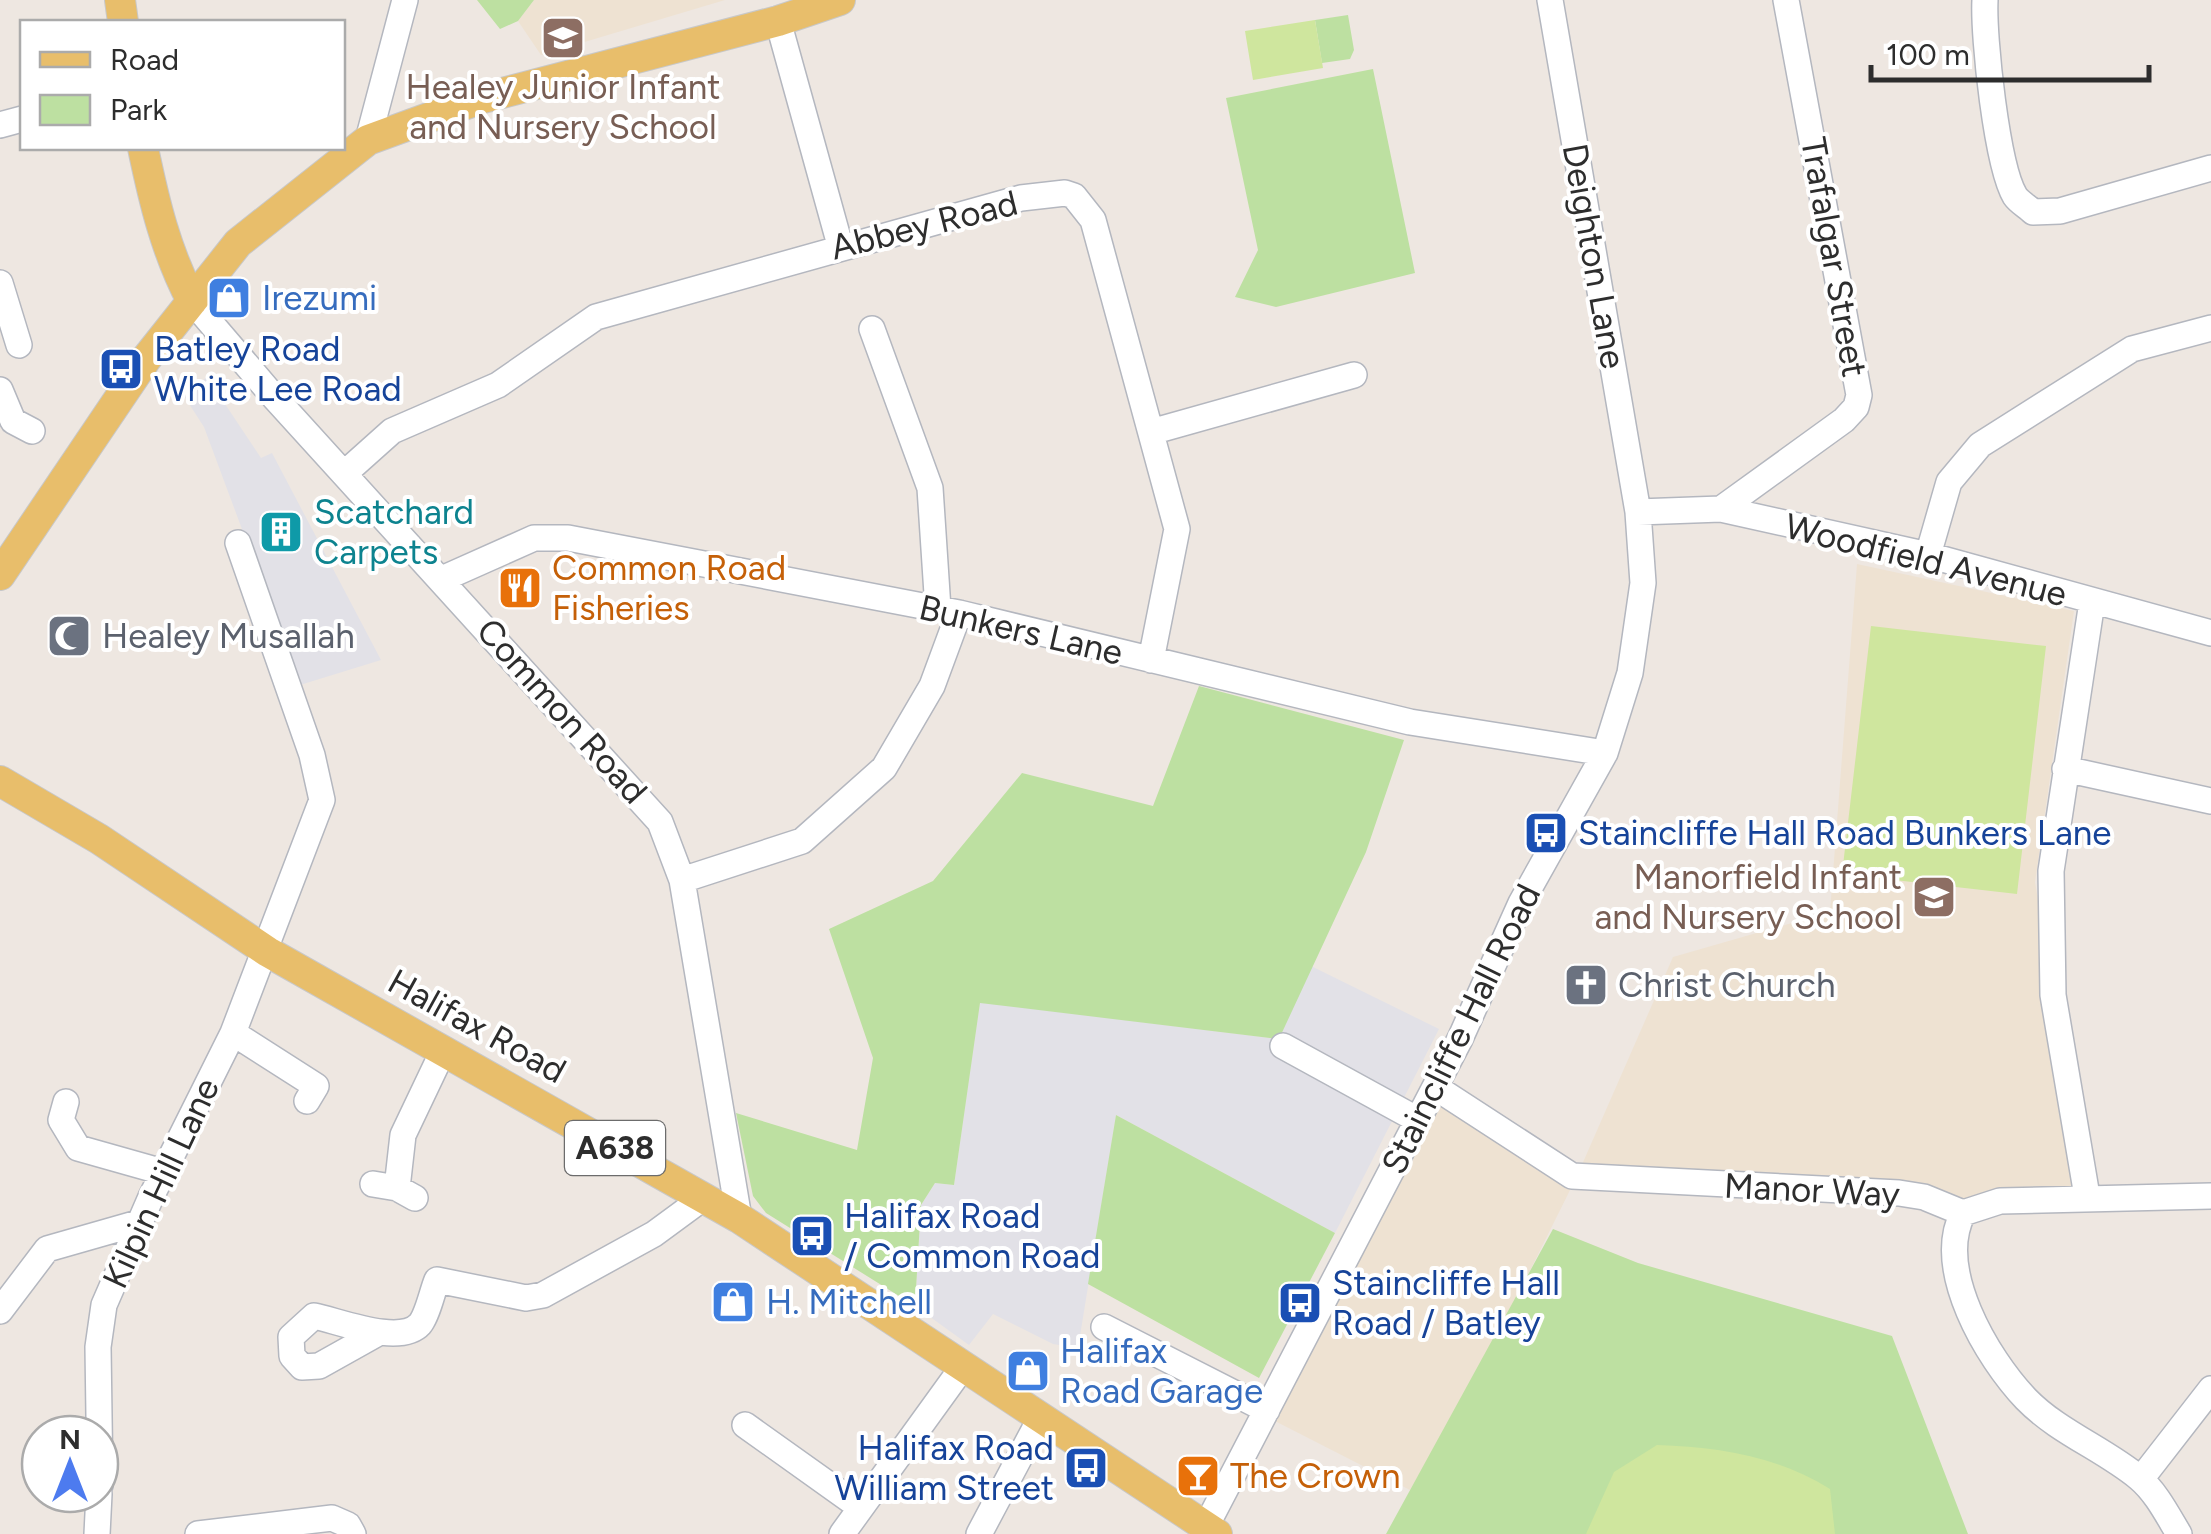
<svg xmlns="http://www.w3.org/2000/svg" width="2211" height="1534" viewBox="0 0 2211 1534" font-family="Figtree,sans-serif">
<style>
.industrial{fill:#e2e1e7}
.education{fill:#eee2d2}
.green{fill:#bde0a1}
.pitch{fill:#cfe69e}
.lines{fill:none;stroke-linecap:round;stroke-linejoin:round}
.minor-casing{stroke:#b4b7bf;stroke-width:28}
.major-casing{stroke:#c8c8c8;stroke-width:32}
.minor{stroke:#fff;stroke-width:25}
.major{stroke:#e8be6b;stroke-width:30}
.labels{text-anchor:middle;stroke-width:8;stroke-linejoin:round;paint-order:stroke}
.shield{fill:#fff;stroke:#6c6c6c;stroke-width:2.5}
.shield-label{font-size:32px;font-weight:bold;fill:#2d2d2d}
.education-label{font-size:35px;fill:#785e54;stroke:#fff}
.street-label{font-size:35px;fill:#2d2d2d;stroke:#fff}
.shop-label{font-size:35px;fill:#366cbe;stroke:#fff;text-anchor:start}
.transit-label{font-size:35px;fill:#164399;stroke:#fff;text-anchor:start}
.culture-label{font-size:35px;fill:#0d838f;stroke:#fff;text-anchor:start}
.food-label{font-size:35px;fill:#c56008;stroke:#fff;text-anchor:start}
.worship-label{font-size:35px;fill:#5b616d;stroke:#fff;text-anchor:start}
</style>
<rect width="100%" height="100%" fill="#eee7e1"/>
<path class="industrial" d="M207,377L261,458L272,453L381,660L300,685L204,427L184,396Z
M1311,966L1439,1029L1335,1233L1116,1115L1078,1348L1053,1344L993,1314L969,1345L915,1306L921,1205L935,1183L954,1185L980,1002L1278,1039Z"/>
<path class="education" d="M534,0H725L541,55L518,21Z
M1857,564L2074,611L2035,882L2087,1196L1944,1207L1577,1176L1488,1355L1410,1490L1267,1417L1435,1087L1577,1176L1673,957L1830,912Z"/>
<path class="green" d="M477,0H534L518,21L500,29Z
M1348,15L1354,50L1350,59L1322,63L1315,20Z
M1373,69L1415,273L1276,307L1235,297L1258,250L1226,98Z
M1199,686L1404,740L1366,852L1279,1039L980,1003L954,1185L935,1183L921,1205L915,1306L766,1213L753,1196L736,1113L857,1150L873,1058L829,929L933,881L1022,773L1153,806Z
M1116,1115L1335,1233L1259,1378L1088,1284Z
M1553,1229L1638,1263L1892,1336L1968,1534H1386Z"/>
<path class="pitch" d="M1315,20L1323,68L1253,80L1245,31Z
M1871,626L2046,646L2017,894L1842,874Z
M1657,1445C1718,1447 1777,1456 1830,1489L1835,1534H1586L1614,1472Z"/>
<g class="lines">
<defs>
<path id="minor" d="M1985,0C1983,37 1997,166 2015,196C2019,202 2028,207 2033,212L2060,211L2211,168
M778,21L840,245
M0,125L22,119
M368,140L405,0
M0,283L19,345
M192,301L274,397L660,822L682,880L739,1218
M872,329L930,488L938,609
M0,390L13,421L32,431
M1151,432L1354,375
M345,473L392,431L498,385L596,317L1021,198L1065,193L1074,196L1093,220L1177,529L1151,660
M1721,509L1844,420L1856,407L1859,395L1786,0
M1638,512L1721,509L1928,555L2211,633
M1928,555L1949,482L1980,445L2132,349L2211,328
M442,579L534,538H568L959,613L1410,722L1605,753
M2065,769L2211,801
M682,880L802,841L884,768L932,686L959,613
M233,1033L316,1086L307,1101
M1283,1046L1418,1120
M1435,1087L1572,1176L1899,1193L1924,1197L1963,1213L2000,1201L2211,1196
M66,1102L61,1120L78,1148L163,1172
M373,1184L397,1188L415,1198
M397,1188L403,1135L443,1051
M2087,1196L2053,995L2051,871L2092,602
M1963,1213C1934,1269 1987,1358 2026,1399C2058,1432 2104,1449 2139,1478C2156,1492 2168,1516 2179,1534
M0,1311L47,1249L138,1223
M1104,1327L1267,1410
M378,1333L319,1366L302,1367L292,1356L291,1337L314,1316C339,1321 400,1346 420,1324C428,1314 432,1292 437,1280L526,1298L543,1295L654,1234L703,1198
M745,1425L860,1507
M2141,1479L2211,1389
M100,1485L98,1347L104,1305L151,1197L233,1033L322,800L312,755L238,543
M97,1534L99,1494
M198,1534L332,1518L348,1525L353,1534
M842,1534L962,1368
M979,1534L1040,1419
M1202,1534L1460,1039L1521,903L1605,753L1630,673L1643,583L1638,512L1550,0"/>
<path id="major" d="M120,0L123,22
M143,148C154,201 166,252 192,301
M0,575L146,359L238,243L368,140L483,98L778,21L840,0
M0,781L99,839L268,952L739,1218L1217,1534"/>
</defs>
<use href="#minor" class="minor-casing"/>
<use href="#major" class="major-casing"/>
<use href="#minor" class="minor"/>
<use href="#major" class="major"/>
</g>
<defs>
<symbol id="school-square" viewBox="-11 -11 22 22"><rect x="-9" y="-9" width="18" height="18" rx="4" fill="#8d6e63" stroke="#fff"/><path d="M0-5L7-2L0 1L-7-2ZM-4 1L0 2.5L4 1V4Q0 6-4 4Z" fill="#fff"/></symbol>
<symbol id="shop-square" viewBox="-11 -11 22 22"><rect x="-9" y="-9" width="18" height="18" rx="4" fill="#3f7fe0" stroke="#fff"/><path d="M-5-2.5h2.3a2.7 3.5 0 0 1 5.4 0H5L5.5 6h-11ZM-1.5-2.5h3a1.5 2.3 0 0 0-3 0Z" fill="#fff"/></symbol>
<symbol id="bus-square" viewBox="-11 -11 22 22"><rect x="-9" y="-9" width="18" height="18" rx="4" fill="#1a4fb4" stroke="#fff"/><path d="M-5-6H5V4H4V6H2V4H-2V6H-4V4H-5ZM-3.5-4V0h7V-4ZM-3.5 1.2v1.5H-2V1.2ZM2 1.2v1.5H3.5V1.2Z" fill="#fff"/></symbol>
<symbol id="building-square" viewBox="-11 -11 22 22"><rect x="-9" y="-9" width="18" height="18" rx="4" fill="#0f9aa8" stroke="#fff"/><path d="M-4-6H4V6H1V3H-1V6H-4ZM-2.5-4.3h1.7v1.8h-1.7ZM.8-4.3h1.7v1.8H.8ZM-2.5-1h1.7V.8h-1.7ZM.8-1h1.7V.8H.8Z" fill="#fff"/></symbol>
<symbol id="restaurant-square" viewBox="-11 -11 22 22"><rect x="-9" y="-9" width="18" height="18" rx="4" fill="#e8710a" stroke="#fff"/><path d="M-5-6h1v4h1v-4h1v4h1v-4h1v5L-1.5 .5V6h-2V.5L-5-1ZM5-6V6H3V1.5H1.5Q1.5-4 5-6Z" fill="#fff"/></symbol>
<symbol id="mosque-square" viewBox="-11 -11 22 22"><rect x="-9" y="-9" width="18" height="18" rx="4" fill="#6b7280" stroke="#fff"/><path d="M3.5-4.9A6 6 0 1 0 3.5 4.9A5 5 0 1 1 3.5-4.9Z" fill="#fff"/></symbol>
<symbol id="church-square" viewBox="-11 -11 22 22"><rect x="-9" y="-9" width="18" height="18" rx="4" fill="#6b7280" stroke="#fff"/><path d="M-1.2-6h2.4v3.5h3.3v2.4h-3.3V6h-2.4V-.1h-3.3v-2.4h3.3Z" fill="#fff"/></symbol>
<symbol id="bar-square" viewBox="-11 -11 22 22"><rect x="-9" y="-9" width="18" height="18" rx="4" fill="#e8710a" stroke="#fff"/><path d="M-6-5H6L.8 .8V4.5H3.5V6h-7V4.5H-.8V.8Z" fill="#fff"/></symbol>
</defs>
<g fill-rule="evenodd">
<use href="#school-square" x="538" y="13" width="50" height="50"/>
<use href="#shop-square" x="204" y="273" width="50" height="50"/>
<use href="#bus-square" x="96" y="344" width="50" height="50"/>
<use href="#building-square" x="256" y="507" width="50" height="50"/>
<use href="#restaurant-square" x="495" y="563" width="50" height="50"/>
<use href="#mosque-square" x="44" y="611" width="50" height="50"/>
<use href="#bus-square" x="1521" y="808" width="50" height="50"/>
<use href="#school-square" x="1909" y="872" width="50" height="50"/>
<use href="#church-square" x="1561" y="960" width="50" height="50"/>
<use href="#bus-square" x="787" y="1211" width="50" height="50"/>
<use href="#shop-square" x="708" y="1277" width="50" height="50"/>
<use href="#bus-square" x="1275" y="1278" width="50" height="50"/>
<use href="#shop-square" x="1003" y="1346" width="50" height="50"/>
<use href="#bus-square" x="1061" y="1443" width="50" height="50"/>
<use href="#bar-square" x="1173" y="1451" width="50" height="50"/>
</g>
<g class="labels">
<rect class="shield" x="565" y="1121" width="100" height="54" rx="8"/>
<g class="shield-label">
<text x="615" y="1159">A638</text>
</g>
<g class="education-label">
<text x="563" y="99">Healey Junior Infant<tspan x="563" dy="40">and Nursery School</tspan></text>
<text x="1902" y="889" text-anchor="end">Manorfield Infant<tspan x="1902" dy="40">and Nursery School</tspan></text>
</g>
<g class="street-label">
<text transform="translate(924 225) rotate(-14)" y="12">Abbey Road</text>
<text transform="translate(1594 256) rotate(80)" y="12">Deighton Lane</text>
<text transform="translate(1834 257) rotate(80)" y="12">Trafalgar Street</text>
<text transform="translate(1926 560) rotate(14)" y="12">Woodfield Avenue</text>
<text transform="translate(1021 630) rotate(13)" y="12">Bunkers Lane</text>
<text transform="translate(562 711) rotate(48)" y="12">Common Road</text>
<text transform="translate(477 1026) rotate(29)" y="12">Halifax Road</text>
<text transform="translate(1461 1029) rotate(-64)" y="12">Staincliffe Hall Road</text>
<text transform="translate(161 1183) rotate(-65)" y="12">Kilpin Hill Lane</text>
<text transform="translate(1812 1190) rotate(3)" y="12">Manor Way</text>
</g>
<g class="shop-label">
<text x="262" y="310">Irezumi</text>
<text x="766" y="1314">H. Mitchell</text>
<text x="1060" y="1363">Halifax<tspan x="1060" dy="40">Road Garage</tspan></text>
</g>
<g class="transit-label">
<text x="154" y="361">Batley Road<tspan x="154" dy="40">White Lee Road</tspan></text>
<text x="1578" y="845">Staincliffe Hall Road Bunkers Lane</text>
<text x="844" y="1228">Halifax Road<tspan x="844" dy="40">/ Common Road</tspan></text>
<text x="1332" y="1295">Staincliffe Hall<tspan x="1332" dy="40">Road / Batley</tspan></text>
<text x="1054" y="1460" text-anchor="end">Halifax Road<tspan x="1054" dy="40">William Street</tspan></text>
</g>
<g class="culture-label">
<text x="314" y="524">Scatchard<tspan x="314" dy="40">Carpets</tspan></text>
</g>
<g class="food-label">
<text x="552" y="580">Common Road<tspan x="552" dy="40">Fisheries</tspan></text>
<text x="1230" y="1488">The Crown</text>
</g>
<g class="worship-label">
<text x="102" y="648">Healey Musallah</text>
<text x="1618" y="997">Christ Church</text>
</g>
</g>
<rect x="20" y="20" width="325" height="130" fill="#ffffff" stroke="#ababab" stroke-width="2.5"/>
<rect x="40" y="52" width="50" height="15" fill="#e8be6b" stroke="#ababab" stroke-width="2.5"/>
<text x="110" y="70" font-size="30" fill="#2d2d2d">Road</text>
<rect x="40" y="95" width="50" height="30" fill="#bde0a1" stroke="#ababab" stroke-width="2.5"/>
<text x="110" y="120" font-size="30" fill="#2d2d2d">Park</text>
<g transform="translate(70 1464)"><circle r="48" fill="#ffffff" stroke="#ababab" stroke-width="2.5"/>
<path d="M0-8L18 38L0 25L-18 38Z" fill="#4d7bef"/>
<text y="-15" font-size="28" font-weight="bold" text-anchor="middle" fill="#2d2d2d">N</text>
</g>
<path d="M1871 65v15h278v-15" fill="none" stroke="#2d2d2d" stroke-width="5"/>
<text x="1886" y="65" font-size="30" fill="#2d2d2d" stroke="#ffffff" stroke-width="8" paint-order="stroke">100 m</text>
</svg>
